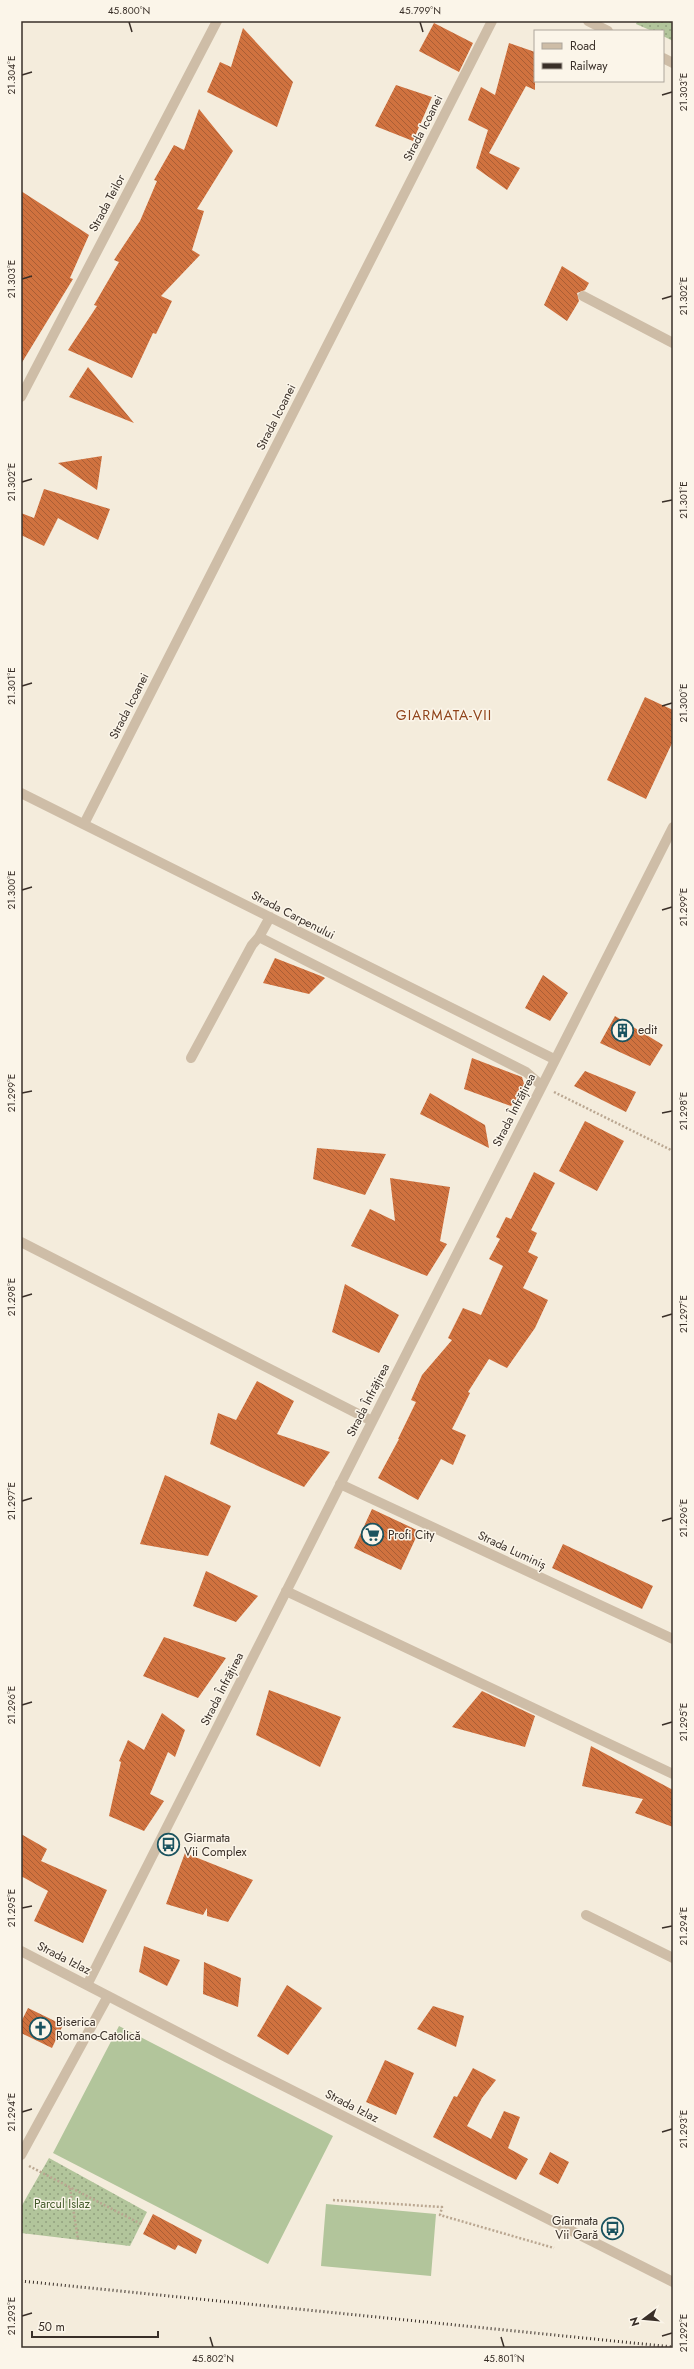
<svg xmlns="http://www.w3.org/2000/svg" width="694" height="2369" viewBox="0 0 694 2369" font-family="Jost,sans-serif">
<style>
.grass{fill:url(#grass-dots)}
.pitch{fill:#b2c59b}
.building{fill:url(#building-back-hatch)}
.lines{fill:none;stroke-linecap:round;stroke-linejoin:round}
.path{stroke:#baa791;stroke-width:2.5;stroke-dasharray:2 2;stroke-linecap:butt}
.minor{stroke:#cebda7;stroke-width:10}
.rail{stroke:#392f28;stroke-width:3;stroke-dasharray:1 3;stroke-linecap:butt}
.ticks{fill:none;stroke:#392f28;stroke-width:1.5}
.labels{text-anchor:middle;stroke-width:3;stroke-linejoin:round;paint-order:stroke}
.street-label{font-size:12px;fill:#392f28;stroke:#fbf5e9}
.poi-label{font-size:12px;fill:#392f28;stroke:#fbf5e9;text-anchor:start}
.park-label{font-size:12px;fill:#435a2a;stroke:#fbf5e9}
.quarter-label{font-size:14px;letter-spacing:1px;fill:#8f431a;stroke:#fbf5e9}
.neatline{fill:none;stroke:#392f28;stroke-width:1.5}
.ticks-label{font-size:10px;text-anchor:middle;fill:#392f28}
</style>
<defs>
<pattern id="grass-dots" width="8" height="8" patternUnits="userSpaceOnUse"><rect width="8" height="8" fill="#b2c59b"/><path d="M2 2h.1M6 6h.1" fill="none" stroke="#92a07e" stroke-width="1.8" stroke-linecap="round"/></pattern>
<pattern id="building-back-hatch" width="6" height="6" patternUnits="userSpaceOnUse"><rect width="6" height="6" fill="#d0723f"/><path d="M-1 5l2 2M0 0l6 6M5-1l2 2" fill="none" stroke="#aa5e35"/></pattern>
</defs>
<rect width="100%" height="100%" fill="#f4ecdc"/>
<path class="grass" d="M637,21H673V41L663,36V31H652L636,24Z
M49,2158L147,2212L130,2246L21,2233V2207Z"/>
<path class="pitch" d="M119,2026L333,2136L268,2264L53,2153Z
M326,2204L436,2214L431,2276L321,2266Z"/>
<path class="building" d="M434,23L473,43L459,72L419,51Z
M243,28L293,82L277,127L207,92L220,62L231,67Z
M509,43L535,52V90L526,86L489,153L520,168L507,190L476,168L488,130L468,120L481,87L495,95Z
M396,85L432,97L413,141L375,126Z
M199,109L233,151L197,209L204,211L192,250L200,255L161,296L172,301L156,334L153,333L132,378L68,350L97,306L94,305L119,262L114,260L140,221L157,181L154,180L174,145L184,150Z
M21,191L89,235L70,278L73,279L21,364Z
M562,266L589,283L585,290L577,293L579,301L567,321L544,305Z
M88,367L134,423L69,397Z
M102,456L97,490L58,463Z
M44,489L110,509L98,540L58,518L44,546L21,535V513L34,518Z
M645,697L673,710V741L646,799L607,780Z
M275,958L321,976L325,978L309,994L263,983Z
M543,975L568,993L550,1021L525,1008Z
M615,1016L663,1045L650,1066L600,1043Z
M472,1058L522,1077L525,1087L511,1106L464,1089Z
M585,1071L636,1092L626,1112L574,1086Z
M430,1093L485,1125L489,1148L420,1114Z
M585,1121L624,1141L597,1191L559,1171Z
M317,1148L386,1154L365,1195L313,1179Z
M534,1172L555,1183L531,1230L537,1233L528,1252L538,1257L523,1288L548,1300L535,1328L507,1368L489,1359L468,1392L470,1393L452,1429L466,1435L453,1465L441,1459L418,1500L378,1478L399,1439H398L416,1402L411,1400L422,1375L452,1340L448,1338L463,1308L481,1315L503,1266L489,1259L500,1239L496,1237L506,1217L511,1219Z
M390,1178L450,1187L440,1241L447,1244L427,1276L351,1246L370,1209L395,1221Z
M345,1284L399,1315L379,1353L332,1332Z
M257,1381L294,1401L277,1434L330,1452L304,1487L210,1444L218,1413L236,1420Z
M165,1475L231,1506L208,1556L140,1544Z
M372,1509L419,1531L401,1570L354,1548Z
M563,1544L653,1586L642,1609L552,1568Z
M206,1571L258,1596L236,1622L193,1606Z
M164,1637L226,1658L198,1698L143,1676Z
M269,1690L341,1717L320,1767L256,1735Z
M482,1691L535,1716L525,1747L452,1727Z
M162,1713L185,1730L175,1757L168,1752L150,1794L164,1801L144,1831L109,1816L121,1762L119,1761L128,1740L144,1750Z
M591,1746L673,1790V1827L635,1813L643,1799L582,1786Z
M21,1834L47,1849L41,1861L107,1890L83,1943L34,1921L48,1891L21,1876Z
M185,1853L253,1880L228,1922L207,1916V1908L203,1915L166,1904Z
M144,1946L180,1960L167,1986L139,1972Z
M204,1962L241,1978L238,2007L203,1994Z
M287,1985L322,2008L288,2055L257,2036Z
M433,2006L464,2016L456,2047L417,2029Z
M28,2008L63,2025L52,2048L21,2033V2022Z
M385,2060L414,2073L396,2115L366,2102Z
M473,2068L496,2080L482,2098L467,2126L491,2139L504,2111L520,2117L508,2148L528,2159L516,2180L433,2137L454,2096L457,2097Z
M550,2152L569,2162L558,2184L539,2174Z
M153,2214L202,2240L196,2254L178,2245L175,2250L143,2234Z"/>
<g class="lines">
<path class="path" d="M554,1092L673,1151
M29,2166L141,2224
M70,2188L78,2240
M333,2200L442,2207L440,2215L554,2248"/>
<path class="minor" d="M588,21L608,31
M663,58L673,63
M583,296L673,343
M21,397L217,21
M21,793L554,1059
M84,824L492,21
M259,937L270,917
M191,1058L252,945L259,937L526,1072L541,1085
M21,1242L372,1421
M340,1484L673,1639
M286,1591L673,1774
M586,1915L673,1958
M21,1951L226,2057L673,2282
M87,1985L673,827
M21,2155L108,1996"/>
<path class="rail" d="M21,2281L673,2347"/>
</g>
<path class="ticks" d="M129,22L132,32M420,22L423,32M22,75L32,72M662,95L672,92M22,279L32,276M662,299L672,296M22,482L32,479M662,502L672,500M22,686L32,683M662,706L672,703M22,890L32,887M662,910L672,907M22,1093L32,1091M662,1113L672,1111M22,1297L32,1294M662,1317L672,1314M22,1501L32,1498M662,1521L672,1518M22,1705L32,1702M662,1725L672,1722M22,1908L32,1906M662,1928L672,1926M22,2112L32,2109M662,2132L672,2129M22,2316L32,2313M662,2336L672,2333M210,2337L213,2347M501,2337L504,2347"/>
<defs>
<symbol id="building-ring" viewBox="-11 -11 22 22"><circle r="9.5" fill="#fbf5e9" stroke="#1a535f" stroke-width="1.5"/><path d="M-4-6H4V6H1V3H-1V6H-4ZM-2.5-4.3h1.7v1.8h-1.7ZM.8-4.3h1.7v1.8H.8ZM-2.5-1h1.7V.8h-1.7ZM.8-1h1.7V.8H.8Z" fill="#1a535f"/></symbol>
<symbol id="supermarket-ring" viewBox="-11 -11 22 22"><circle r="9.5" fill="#fbf5e9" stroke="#1a535f" stroke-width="1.5"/><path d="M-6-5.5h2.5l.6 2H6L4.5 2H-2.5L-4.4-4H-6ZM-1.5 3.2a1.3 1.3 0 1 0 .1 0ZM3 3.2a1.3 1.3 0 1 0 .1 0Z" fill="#1a535f"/></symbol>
<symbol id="bus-ring" viewBox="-11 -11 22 22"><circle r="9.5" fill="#fbf5e9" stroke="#1a535f" stroke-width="1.5"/><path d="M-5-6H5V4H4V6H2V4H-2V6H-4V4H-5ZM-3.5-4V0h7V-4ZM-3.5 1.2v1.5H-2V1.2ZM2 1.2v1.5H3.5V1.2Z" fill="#1a535f"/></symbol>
<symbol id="church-ring" viewBox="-11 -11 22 22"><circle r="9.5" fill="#fbf5e9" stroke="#1a535f" stroke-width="1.5"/><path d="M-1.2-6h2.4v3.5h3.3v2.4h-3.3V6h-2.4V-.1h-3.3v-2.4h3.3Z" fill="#1a535f"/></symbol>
</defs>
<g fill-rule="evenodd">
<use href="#building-ring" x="610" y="1018" width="25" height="25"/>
<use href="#supermarket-ring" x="360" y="1522" width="25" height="25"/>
<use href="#bus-ring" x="156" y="1832" width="25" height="25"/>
<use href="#church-ring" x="28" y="2016" width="25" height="25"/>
<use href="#bus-ring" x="600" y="2216" width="25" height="25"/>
</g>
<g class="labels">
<g class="street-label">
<text transform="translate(423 128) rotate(-63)" y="4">Strada Icoanei</text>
<text transform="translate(107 203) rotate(-62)" y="4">Strada Teilor</text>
<text transform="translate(276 417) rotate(-63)" y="4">Strada Icoanei</text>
<text transform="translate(129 706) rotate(-63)" y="4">Strada Icoanei</text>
<text transform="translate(293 915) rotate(27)" y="4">Strada Carpenului</text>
<text transform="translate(514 1110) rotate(-63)" y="4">Strada Înfrățirea</text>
<text transform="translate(368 1400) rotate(-63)" y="4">Strada Înfrățirea</text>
<text transform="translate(512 1550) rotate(25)" y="4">Strada Luminiș</text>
<text transform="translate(222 1689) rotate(-63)" y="4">Strada Înfrățirea</text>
<text transform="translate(64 1958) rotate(27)" y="4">Strada Izlaz</text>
<text transform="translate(352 2106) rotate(27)" y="4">Strada Izlaz</text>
</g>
<g class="poi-label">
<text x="638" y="1034">edit</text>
<text x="388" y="1539">Profi City</text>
<text x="184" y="1842">Giarmata<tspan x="184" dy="14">Vii Complex</tspan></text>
<text x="56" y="2026">Biserica<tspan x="56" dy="14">Romano-Catolică</tspan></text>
<text x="598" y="2225" text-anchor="end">Giarmata<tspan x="598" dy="14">Vii Gară</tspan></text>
</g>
<g class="park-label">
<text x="62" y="2208">Parcul Islaz</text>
</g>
<g class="quarter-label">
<text x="444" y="720">GIARMATA-VII</text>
</g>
</g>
<rect width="694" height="2369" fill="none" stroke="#fbf5e9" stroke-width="44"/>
<rect x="534" y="30" width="130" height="52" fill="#fbf5e9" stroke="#ada69c"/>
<rect x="542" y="43" width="20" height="6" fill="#cebda7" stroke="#ada69c"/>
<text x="570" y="50" font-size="12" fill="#392f28">Road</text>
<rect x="542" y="63" width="20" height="6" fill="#392f28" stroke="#ada69c"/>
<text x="570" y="70" font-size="12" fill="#392f28">Railway</text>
<g transform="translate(644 2319) rotate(254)" stroke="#fbf5e9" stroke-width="3" paint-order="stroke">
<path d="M0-3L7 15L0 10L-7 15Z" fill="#392f28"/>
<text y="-6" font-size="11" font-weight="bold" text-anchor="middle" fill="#392f28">N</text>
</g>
<path d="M32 2331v6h126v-6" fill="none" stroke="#392f28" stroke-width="2"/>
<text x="38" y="2331" font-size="12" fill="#392f28" stroke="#fbf5e9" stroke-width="3" paint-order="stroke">50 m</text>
<rect x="22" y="22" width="650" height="2325" class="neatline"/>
<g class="ticks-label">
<text x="129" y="14">45.800°N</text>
<text x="420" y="14">45.799°N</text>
<text transform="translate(11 75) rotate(-90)" y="4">21.304°E</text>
<text transform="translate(683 92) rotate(-90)" y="4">21.303°E</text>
<text transform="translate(11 279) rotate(-90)" y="4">21.303°E</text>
<text transform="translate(683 296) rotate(-90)" y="4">21.302°E</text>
<text transform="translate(11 482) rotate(-90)" y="4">21.302°E</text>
<text transform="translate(683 500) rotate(-90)" y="4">21.301°E</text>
<text transform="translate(11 686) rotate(-90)" y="4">21.301°E</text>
<text transform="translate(683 703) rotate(-90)" y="4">21.300°E</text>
<text transform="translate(11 890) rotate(-90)" y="4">21.300°E</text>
<text transform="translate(683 907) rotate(-90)" y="4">21.299°E</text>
<text transform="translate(11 1093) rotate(-90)" y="4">21.299°E</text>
<text transform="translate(683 1111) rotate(-90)" y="4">21.298°E</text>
<text transform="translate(11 1297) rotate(-90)" y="4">21.298°E</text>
<text transform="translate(683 1314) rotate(-90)" y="4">21.297°E</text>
<text transform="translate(11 1501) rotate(-90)" y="4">21.297°E</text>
<text transform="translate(683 1518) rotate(-90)" y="4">21.296°E</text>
<text transform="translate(11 1705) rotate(-90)" y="4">21.296°E</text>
<text transform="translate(683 1722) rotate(-90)" y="4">21.295°E</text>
<text transform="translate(11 1908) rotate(-90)" y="4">21.295°E</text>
<text transform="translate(683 1926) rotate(-90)" y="4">21.294°E</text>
<text transform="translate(11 2112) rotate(-90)" y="4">21.294°E</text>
<text transform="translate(683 2129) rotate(-90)" y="4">21.293°E</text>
<text transform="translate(11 2316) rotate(-90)" y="4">21.293°E</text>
<text transform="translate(683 2333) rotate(-90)" y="4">21.292°E</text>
<text x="213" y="2362">45.802°N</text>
<text x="504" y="2362">45.801°N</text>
</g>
</svg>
